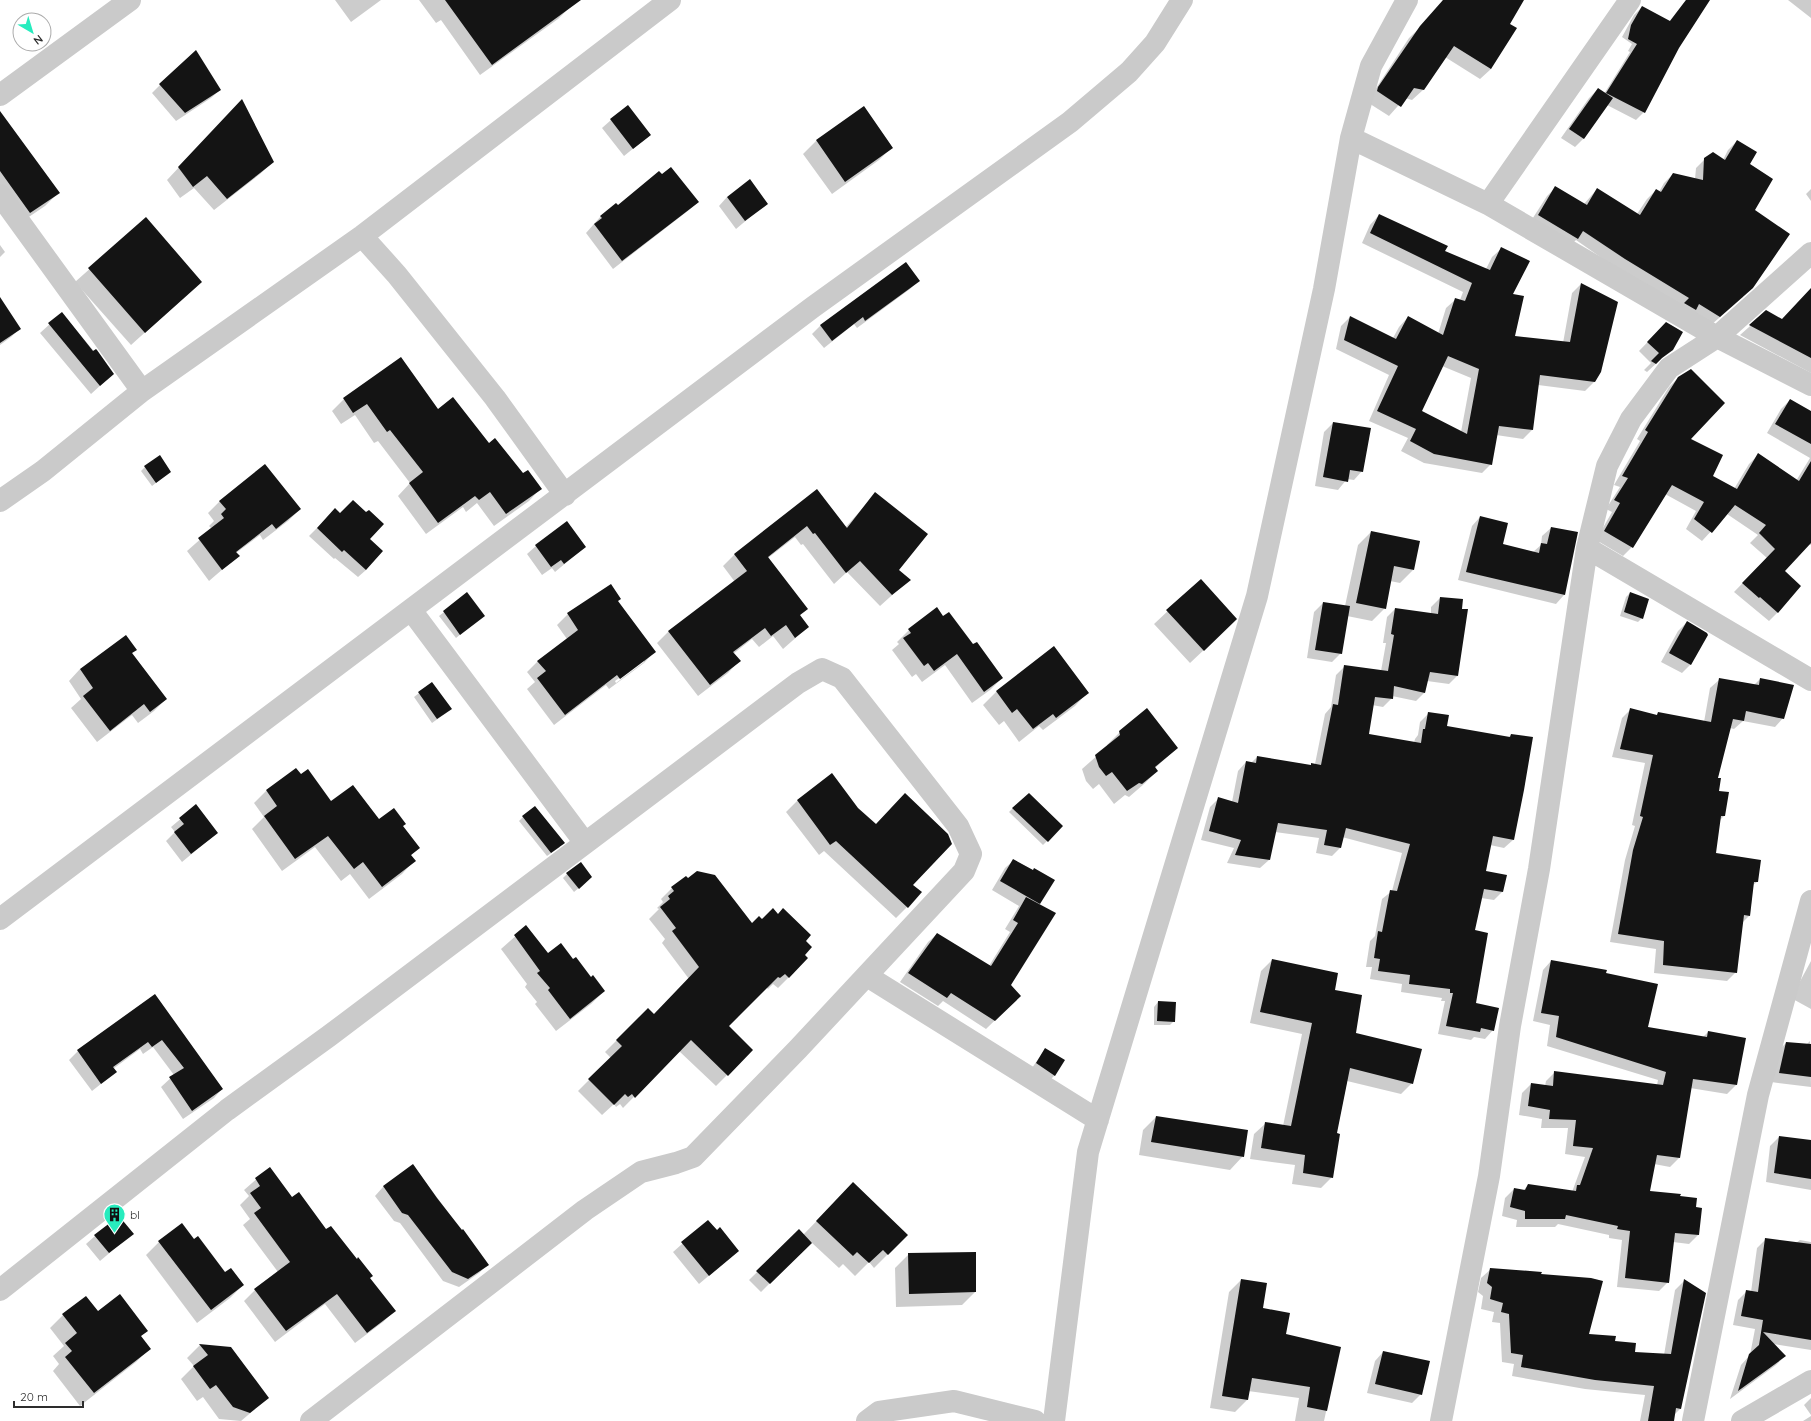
<svg xmlns="http://www.w3.org/2000/svg" width="1811" height="1421" viewBox="0 0 1811 1421" font-family="Quicksand,sans-serif">
<style>
.shadow{fill:#0003;fill-rule:evenodd}
.building{fill:#141414;fill-rule:evenodd}
.lines{fill:none;stroke-linecap:round;stroke-linejoin:round}
.minor{stroke:#cacaca;stroke-width:22}
.labels{text-anchor:middle;stroke-width:4;stroke-linejoin:round;paint-order:stroke}
.poi-label{font-size:12px;fill:#2d2d2d;stroke:#fff;text-anchor:start}
</style>
<rect width="100%" height="100%" fill="#fff"/>
<path class="shadow" d="M335,0H381L351,22Z
M419,0H563L569,8L558,19L480,75L441,20L436,23Z
M1443,0H1518L1491,69L1480,79L1445,57L1423,90L1412,100L1405,98L1389,116L1367,102L1409,38L1434,14Z
M1686,0H1707L1678,47L1644,112L1636,120L1607,105L1584,138L1575,147L1561,138L1589,98L1598,89L1604,94L1630,52L1628,51L1632,44L1622,37L1634,15L1642,7L1669,22Z
M1788,0H1811V18Z
M160,85L220,90L211,98L176,121L152,93Z
M864,107L892,147L879,160L832,194L803,154L816,141Z
M0,113L58,193L45,206L17,225L0,202Z
M230,113L273,162L260,174L214,210L194,188L180,198L167,180Z
M611,120L650,135L624,156L602,128Z
M1737,141L1748,164L1754,210L1743,297L1711,325L1616,268L1576,240L1568,248L1529,224L1547,196L1556,187L1584,204L1597,189L1637,214L1647,199L1656,190L1659,192L1664,183L1673,174L1695,179L1696,168L1705,159L1723,160L1728,150Z
M1811,189V201L1806,194Z
M727,197L767,203L736,229L719,206Z
M698,202L689,210L613,269L586,233L601,216L618,206Z
M1379,215L1444,252L1486,269L1492,257L1502,248L1512,294L1514,337L1563,343L1572,293L1581,284L1594,382L1585,391L1538,385L1532,430L1523,439L1496,435L1491,464L1482,473L1424,463L1401,451L1408,438L1369,421L1389,375L1336,349L1341,326L1350,317L1393,338L1399,327L1408,317L1438,334L1446,308L1456,299L1460,300L1463,292L1362,243L1370,225ZM1442,366L1471,378L1461,432L1421,411Z
M146,219L201,282L131,345L75,282Z
M0,245L5,252L0,257Z
M906,263L918,281L910,289L857,328L854,324L824,348L812,334L820,326Z
M1811,290V373L1740,335L1766,312L1782,320Z
M0,299L20,328L11,337L0,345Z
M62,313L113,374L91,394L40,333Z
M1666,323L1672,349L1647,372L1644,370L1651,363L1639,351Z
M401,359L437,410L489,444L540,489L529,501L494,526L477,503L466,512L463,507L426,534L398,496L410,483L378,441L374,443L355,415L341,424L332,411L344,399Z
M1678,378L1689,439L1711,477L1734,489L1749,464L1758,455L1796,481L1810,458L1767,433L1781,409L1790,400L1811,412V545L1809,544L1783,571L1778,612L1769,621L1734,592L1767,558L1750,543L1758,535L1727,514L1702,541L1686,529L1696,511L1665,494L1632,547L1623,556L1596,540L1612,512L1606,509L1620,487L1614,485L1640,441L1637,439L1669,387Z
M1333,423L1362,471L1354,480L1347,479L1338,490L1315,486L1324,432Z
M145,467L170,472L152,486L141,471Z
M816,491L845,528L876,493L898,570L909,580L880,606L847,572L834,584L803,544L801,545L795,537L768,558L807,609L799,616L808,627L783,649L773,636L759,647L752,639L733,654L739,661L728,673L698,696L657,643L669,631L735,582L723,566L734,555Z
M220,501L300,509L288,521L263,540L260,535L236,553L238,556L209,581L187,551L212,529L209,526L214,521L208,513Z
M340,514L369,540L366,570L358,577L335,558L334,559L309,536L327,518Z
M1480,517L1502,545L1533,552L1541,545L1542,536L1551,528L1577,533L1564,595L1556,604L1458,580L1472,526Z
M1371,532L1413,570L1400,583L1390,581L1385,608L1372,621L1347,616L1341,653L1332,662L1307,658L1314,612L1323,603L1345,606L1358,545Z
M536,546L585,547L555,572L552,568L542,575L527,554Z
M1201,580L1223,632L1190,663L1154,624Z
M1630,593L1642,618L1638,622L1620,616L1626,597Z
M467,594L483,616L456,638L439,616Z
M1440,598L1457,676L1449,684L1427,681L1425,692L1416,701L1392,696V698L1383,707L1372,705L1367,734L1414,743L1415,739L1418,735L1420,722L1429,713L1446,727L1508,738L1511,735L1513,840L1504,848L1490,845L1485,872L1506,876L1502,892L1494,900L1481,898L1474,931L1475,1004L1493,1030L1485,1039L1474,1037L1471,1040L1438,1034L1445,1001H1441L1442,998L1401,992L1402,984L1370,979L1372,967H1366L1370,941L1375,936L1382,899L1392,891L1402,853L1342,837L1340,848L1332,856L1316,853L1319,838L1275,832L1269,860L1260,868L1227,863L1234,848L1201,840L1210,807L1219,798L1232,802L1238,771L1246,762L1251,763L1257,757L1310,766L1312,764H1315L1325,714L1331,707L1336,675L1345,666L1381,671L1386,643H1383L1387,617L1395,609L1431,614V607Z
M617,602L654,652L644,663L609,689L606,685L554,725L527,689L535,682L527,672L538,661L567,639L557,625L568,614ZM644,660V662L616,683L615,681Z
M937,609L943,617L973,645L1002,678L990,690L972,703L945,665L922,682L916,674L912,677L892,650L899,644L897,642L909,630Z
M1687,622L1707,635L1690,665L1682,673L1661,662L1678,631Z
M1054,648L1088,692L1075,706L1043,730L1039,726L1019,742L1004,721L999,725L983,705L996,692Z
M132,653L166,699L154,711L138,723L132,715L97,742L71,708L81,699L69,681L80,669Z
M1760,679L1783,718L1775,727L1743,721L1734,729L1730,728L1717,778L1718,792L1724,816L1720,820L1715,854L1757,882L1753,885L1750,915L1742,923L1736,972L1727,981L1654,973L1656,949L1610,942L1625,860L1635,826L1632,825L1645,763L1612,757L1622,718L1631,709L1656,716L1658,713L1704,722L1710,688L1719,680L1754,685Z
M432,683L446,713L432,723L414,697Z
M1120,732L1177,748L1155,768L1157,771L1144,784L1129,797L1125,795L1114,804L1099,784L1093,789L1086,781L1082,769L1107,747V745Z
M266,791L331,803L379,821L405,824L402,827L418,848L410,856L414,861L402,874L369,899L350,874L341,881L315,847L282,871L252,829L264,817L254,803Z
M798,800L912,885L907,907L896,918L824,851L819,855L786,812Z
M196,806L217,833L182,862L166,841L175,832L171,827Z
M1013,808L1062,826L1043,845L1009,812Z
M523,817L560,847L547,856L519,821Z
M1014,860L1053,881L1038,905L1010,986L1020,996L986,1029L943,1001L938,1006L900,982L928,942L937,934L989,966L1010,932L1005,929L1019,906L992,890L1005,868Z
M567,874L587,881L574,892L563,878Z
M672,888L751,925L762,920L804,941L789,977L778,988L773,984L768,989L766,987L728,1026L752,1050L716,1086L679,1051L623,1108L620,1104L616,1107L614,1104L602,1115L578,1091L611,1058L605,1052L648,1009L654,1015L689,979L662,943L665,939L649,919L659,909L657,908L663,902L661,899Z
M526,927L548,954L573,960L604,991L591,1004L556,1031L535,1004L537,1002L525,987L527,984L501,949Z
M1272,960L1334,991L1355,1034L1412,1083L1401,1094L1347,1081L1336,1134L1332,1177L1321,1188L1292,1184L1295,1165L1250,1159L1254,1134L1266,1123L1283,1126L1302,1034L1250,1023L1261,971Z
M1551,961L1605,973L1647,1028L1703,1037L1708,1032L1736,1085L1727,1094L1690,1088L1679,1158L1670,1167L1654,1164L1649,1192L1695,1208L1701,1209L1698,1235L1689,1244L1673,1242L1668,1282L1659,1291L1617,1287L1622,1240L1609,1238V1235L1558,1224L1555,1227H1516L1517,1220L1502,1216L1505,1198L1514,1189L1523,1191L1528,1185L1572,1192L1585,1157L1565,1154L1568,1128H1541L1542,1119L1519,1115L1522,1093L1531,1084L1545,1086L1546,1081L1555,1072L1657,1085L1658,1080L1547,1046L1550,1025L1533,1021L1543,970Z
M1811,961V1009L1791,998Z
M155,995L222,1089L214,1098L183,1119L161,1087L174,1075L153,1047L143,1054L140,1049L113,1069L116,1072L92,1091L69,1060L78,1051Z
M1158,1002L1174,1021L1170,1025H1154V1007Z
M1810,1041L1811,1087L1771,1082L1777,1052L1786,1043L1806,1045Z
M1045,1049L1055,1075L1051,1079L1032,1068Z
M1156,1117L1243,1156L1230,1170L1139,1155L1143,1130Z
M1779,1137L1811,1141V1190L1766,1182L1770,1146Z
M413,1165L487,1265L479,1273L459,1287L443,1281L400,1223L394,1221L375,1196L383,1187Z
M269,1168L292,1199L326,1231L369,1278L394,1311L383,1322L355,1343L325,1304L275,1342L244,1301L255,1290L278,1272L243,1225L250,1219L240,1205L249,1196L244,1190Z
M840,1197L907,1235L874,1268L869,1262L855,1276L843,1264L839,1268L811,1242L761,1292L749,1280L799,1231L803,1235Z
M708,1221L738,1251L699,1284L673,1252Z
M182,1224L194,1240L225,1274L243,1285L230,1298L197,1323L146,1255L159,1242Z
M132,1234L100,1261L86,1244L95,1236Z
M1766,1239L1796,1243L1800,1240L1811,1242V1350L1773,1344L1785,1356L1776,1365L1730,1399L1741,1365L1750,1355L1755,1329L1733,1325L1738,1300L1747,1291L1751,1292L1757,1248Z
M909,1254L975,1292L962,1305L896,1307L895,1268Z
M1491,1269L1540,1275L1588,1335L1614,1342L1634,1353L1664,1355L1675,1290L1685,1280L1681,1408L1674,1415L1673,1421H1640L1645,1395L1585,1389L1512,1376L1514,1364L1502,1362L1500,1323L1492,1322L1494,1312L1481,1309L1483,1296L1478,1292L1481,1278Z
M1241,1280L1262,1309L1285,1335L1340,1348L1324,1421H1295L1299,1398L1248,1391L1247,1400L1235,1412L1210,1408L1229,1292Z
M63,1315L140,1337L149,1349L136,1362L80,1406L53,1371L59,1364L53,1356L64,1346L50,1328Z
M200,1345L268,1398L241,1421L219,1419L203,1397L197,1401L181,1379L194,1366L187,1358Z
M1383,1352L1421,1394L1412,1403L1367,1393L1375,1361Z
M1811,1398V1415L1804,1405Z
M1811,1416V1421H1803Z"/>
<path class="building" d="M445,0H581L492,65Z
M1443,0H1524L1510,24L1517,28L1491,69L1454,46L1424,90L1414,88L1401,107L1377,91L1378,87L1420,26Z
M1686,0H1710L1679,48L1645,113L1606,93L1637,44L1628,39L1631,25L1642,6L1670,21Z
M196,50L221,90L185,113L159,84Z
M1598,88L1613,98L1584,139L1569,129Z
M242,99L274,162L227,199L207,176L193,187L178,167Z
M628,105L651,135L633,149L610,119Z
M864,106L893,148L845,182L816,140Z
M0,111L60,193L30,213L0,171Z
M1737,140L1757,152L1750,164L1773,179L1755,210L1790,234L1753,288L1720,317L1699,304L1696,310L1684,303L1689,298L1625,259L1583,231L1578,239L1538,215L1555,186L1587,205L1597,188L1640,215L1656,189L1661,192L1673,173L1703,180L1704,158L1713,152L1725,160Z
M671,167L699,202L622,261L594,224L602,218L600,216L616,203L618,205L659,171L662,174Z
M750,179L768,204L745,221L727,197Z
M1379,214L1448,246L1445,251L1490,270L1501,247L1530,261L1513,294L1524,296L1515,336L1570,342L1581,283L1618,302L1601,372L1595,382L1540,375L1533,430L1499,426L1492,465L1434,454L1410,441L1416,429L1377,411L1398,366L1344,340L1350,316L1396,339L1408,316L1443,335L1455,298L1465,301L1472,283L1370,233ZM1448,356L1479,369L1467,434L1422,411Z
M146,217L202,282L145,333L88,268Z
M906,262L920,281L865,321L863,317L832,341L820,325Z
M1811,288V358L1749,325L1766,310L1782,319Z
M0,297L21,329L0,343Z
M62,312L93,351L96,349L97,350L114,374L100,386L48,323Z
M1666,322L1683,332L1673,350L1662,358L1656,364L1651,361L1659,353L1647,342Z
M401,357L438,409L453,397L489,443L495,438L523,473L528,470L542,489L506,514L490,492L479,500L475,496L438,523L409,483L423,472L390,430L387,432L367,404L353,413L343,398Z
M1691,369L1725,403L1691,439L1723,455L1713,476L1737,489L1758,453L1799,481L1811,461V543L1785,571L1801,586L1778,613L1760,597L1759,598L1742,583L1775,549L1759,533L1766,525L1735,505L1712,533L1694,519L1704,502L1672,485L1633,548L1604,531L1620,503L1614,500L1628,478L1622,476L1648,432L1645,430L1678,377Z
M1790,399L1811,411V444L1775,424Z
M1333,422L1371,428L1363,472L1350,470L1348,482L1323,477Z
M160,455L171,472L156,483L144,466Z
M265,464L301,509L276,529L272,524L236,552L240,556L222,570L198,538L224,518L221,514L226,509L219,501Z
M817,489L847,528L875,492L928,534L899,570L911,580L892,595L860,561L846,573L815,533L813,534L807,526L768,557L808,609L800,615L809,627L795,638L786,625L771,636L765,628L733,652L741,661L710,685L668,631L747,571L734,554Z
M353,500L366,512L369,510L384,524L370,539L383,551L366,570L344,550L342,552L317,528L335,508L340,513Z
M1480,516L1508,523L1503,544L1539,553L1541,543L1547,544L1551,527L1578,532L1565,595L1466,572Z
M567,521L586,547L564,564L561,560L551,567L535,545Z
M1371,531L1420,541L1414,570L1394,566L1386,609L1356,603Z
M1201,579L1237,619L1204,651L1166,610Z
M611,584L621,599L618,601L656,652L620,679L617,675L565,715L537,678L546,671L537,661L578,630L567,613Z
M467,592L485,616L460,635L443,611Z
M1630,592L1649,599L1643,619L1624,612Z
M1440,597L1463,599L1462,609H1468L1458,676L1430,672L1425,693L1394,686L1393,699L1375,697L1369,734L1421,743L1423,729H1425L1428,712L1449,715L1447,726L1510,737L1511,734L1533,737L1524,790L1514,840L1493,836L1486,871L1507,875L1503,892L1484,889L1475,930L1488,933L1476,1003L1499,1008L1494,1031L1481,1028L1480,1032L1446,1026L1453,993H1450V989L1409,984L1410,975L1378,971L1380,959L1374,958L1378,931L1382,932L1390,890L1397,891L1410,844L1346,828L1341,848L1324,845L1327,830L1278,823L1270,860L1235,855L1241,840L1209,831L1218,797L1238,803L1246,761L1256,763L1257,756L1311,765V763L1321,765L1333,704L1338,705L1344,665L1388,671L1394,635L1391,634L1395,608L1438,614Z
M1323,602L1350,606L1342,654L1315,650Z
M937,607L943,616L949,612L973,644L977,642L1003,678L984,692L957,654L934,671L928,663L924,666L903,638L911,633L908,629Z
M1687,621L1707,633L1708,635L1691,665L1669,653Z
M126,635L137,650L132,653L167,699L150,712L144,704L110,731L83,696L93,688L80,669Z
M1054,646L1089,693L1056,718L1053,714L1033,729L1017,709L1012,713L996,691Z
M1719,678L1759,685L1760,678L1794,685L1784,719L1746,711L1744,721L1733,719L1718,778H1721L1719,791L1729,792L1725,816H1721L1716,853L1761,860L1758,882H1754L1750,916L1744,915L1737,973L1663,965L1664,941L1618,934L1633,850L1643,817L1640,816L1653,755L1620,749L1630,708L1657,715L1658,712L1711,722Z
M432,682L452,709L437,719L418,692Z
M1147,708L1178,748L1155,767L1158,771L1142,784L1139,783L1127,791L1112,772L1106,776L1099,767L1095,755L1120,735L1119,731Z
M296,768L301,774L308,769L331,801L353,785L379,819L394,808L406,824L403,826L420,848L411,855L416,861L382,887L363,862L354,869L328,836L295,859L264,816L277,806L266,790Z
M832,773L858,808L876,824L905,793L948,834L952,844L913,885L922,892L908,908L836,841L830,845L797,800Z
M1029,793L1063,826L1048,842L1012,808Z
M196,804L218,833L191,854L174,832L184,824L179,818Z
M535,806L565,843L551,853L522,816Z
M1013,859L1033,870L1034,868L1055,880L1040,904L1000,881Z
M581,862L592,877L579,889L566,873Z
M697,871L715,875L752,923L759,916L762,919L773,908L778,914L783,908L811,935L806,941L812,947L805,955L808,958L789,978L785,974L780,978L778,977L729,1026L753,1050L728,1076L691,1040L635,1098L632,1094L628,1097L625,1094L614,1105L588,1079L622,1046L616,1040L648,1008L654,1014L699,967L672,931L676,928L660,907L670,899L668,896L674,891L671,887L686,876L688,878Z
M1026,897L1056,913L1011,985L1021,996L995,1021L951,993L947,998L908,973L937,933L991,966L1018,923L1013,920Z
M526,925L548,953L561,943L573,959L576,957L591,977L593,975L605,991L570,1019L548,990L550,988L537,973L540,971L514,935Z
M1272,959L1338,973L1335,990L1362,995L1356,1033L1422,1049L1413,1084L1350,1068L1337,1133L1340,1134L1333,1178L1303,1173L1305,1155L1261,1148L1265,1122L1291,1126L1312,1023L1260,1012Z
M1551,960L1607,970L1606,973L1658,984L1648,1027L1707,1037L1708,1031L1746,1038L1737,1085L1693,1079L1680,1158L1657,1155L1650,1191L1681,1194L1680,1196L1697,1198L1696,1207L1702,1208L1699,1235L1675,1233L1669,1283L1625,1278L1630,1231L1617,1229L1618,1226L1566,1215L1565,1219H1525V1211L1510,1207L1514,1188L1525,1190L1528,1184L1576,1191L1577,1185H1580L1593,1148L1573,1146L1576,1120L1549,1119L1550,1110L1528,1106L1531,1083L1553,1086L1554,1071L1663,1085L1666,1072L1556,1037L1559,1016L1541,1013Z
M155,994L223,1089L192,1111L169,1077L184,1068L162,1040L152,1047L148,1042L113,1067L117,1072L101,1084L77,1050Z
M1158,1001L1176,1002L1175,1022L1157,1021Z
M1786,1042L1811,1044V1077L1779,1073Z
M1045,1048L1065,1060L1055,1076L1036,1063Z
M1156,1116L1248,1130L1244,1157L1151,1142Z
M1779,1136L1811,1140V1179L1774,1173Z
M413,1164L437,1198L462,1230L463,1229L489,1265L468,1279L452,1272L408,1215L402,1213L383,1186Z
M270,1167L292,1197L299,1192L326,1229L331,1226L357,1259L358,1257L373,1276L370,1278L396,1311L367,1333L337,1294L286,1331L254,1289L290,1262L254,1213L261,1208L250,1193L260,1186L255,1178Z
M853,1182L908,1235L888,1255L883,1250L869,1263L857,1252L853,1256L816,1221Z
M119,1216L134,1234L109,1253L94,1235Z
M708,1220L717,1230L720,1227L739,1251L709,1276L681,1242Z
M182,1223L194,1239L198,1236L225,1272L231,1268L244,1285L211,1310L158,1241Z
M799,1229L812,1243L770,1284L756,1271Z
M1765,1238L1811,1244V1340L1763,1332L1786,1356L1738,1391L1749,1354L1759,1345L1763,1320L1741,1316L1746,1290L1758,1292Z
M976,1252V1292L909,1294L908,1253Z
M1490,1268L1542,1272L1541,1274L1591,1278L1603,1281L1589,1334L1616,1336L1615,1341L1636,1343L1635,1352L1671,1354L1684,1279L1706,1293L1681,1409L1676,1408L1674,1421H1648L1654,1386L1595,1380L1521,1367L1523,1355L1511,1353L1509,1314L1501,1312L1503,1303L1490,1299L1492,1287L1487,1283Z
M1241,1279L1267,1283L1263,1308L1290,1313L1286,1334L1341,1347L1327,1411L1307,1407L1310,1387L1252,1378L1248,1400L1222,1396Z
M120,1294L148,1331L141,1336L151,1349L94,1393L65,1357L72,1351L65,1343L77,1333L62,1314L86,1296L98,1311Z
M199,1344L231,1347L269,1398L250,1413L233,1407L216,1385L210,1389L193,1366L208,1355Z
M1383,1351L1430,1361L1422,1395L1375,1384Z"/>
<g class="lines">
<path class="minor" d="M0,95L130,0
M1351,138L1488,204L1717,337L1811,385
M0,195L142,391
M1488,204L1630,0
M362,236L397,275L495,398L565,495
M0,501L43,471L142,391L362,236L670,0
M1587,548L1811,680
M411,610L585,843
M0,919L813,307L1070,122L1129,72L1155,43L1182,0
M867,976L1098,1120
M0,1290L227,1110L329,1036L798,683L822,669L842,678L958,826L971,854L964,871L798,1049L693,1157L676,1163L641,1172L585,1210L311,1421
M867,1421L879,1412L954,1401L1035,1421
M1054,1421L1088,1152L1257,596L1324,289L1351,138L1371,66L1407,0
M1441,1421L1489,1176L1510,1026L1539,869L1587,548L1607,466L1631,419L1669,368L1717,337L1811,253
M1693,1421L1758,1095L1811,901
M1742,1421L1811,1381"/>
</g>
<defs>
<symbol id="building-pin" viewBox="-11 -11 22 30"><path d="M0 17L-7.5 6A9.5 9.5 0 1 1 7.5 6Z" fill="#27ecbe" stroke="#fff"/><path d="M-4-6H4V6H1V3H-1V6H-4ZM-2.5-4.3h1.7v1.8h-1.7ZM.8-4.3h1.7v1.8H.8ZM-2.5-1h1.7V.8h-1.7ZM.8-1h1.7V.8H.8Z" fill="#111"/></symbol>
</defs>
<g fill-rule="evenodd">
<use href="#building-pin" x="102" y="1202" width="25" height="34"/>
</g>
<g class="labels">
<g class="poi-label">
<text x="130" y="1219">bl</text>
</g>
</g>
<g transform="translate(32 32) rotate(142)"><circle r="19" fill="#ffffff" stroke="#ababab"/>
<path d="M0-3L7 15L0 10L-7 15Z" fill="#27ecbe"/>
<text y="-6" font-size="11" font-weight="bold" text-anchor="middle" fill="#2d2d2d">N</text>
</g>
<path d="M14 1401v6h69v-6" fill="none" stroke="#2d2d2d" stroke-width="2"/>
<text x="20" y="1401" font-size="12" fill="#2d2d2d" stroke="#ffffff" stroke-width="3" paint-order="stroke">20 m</text>
</svg>
